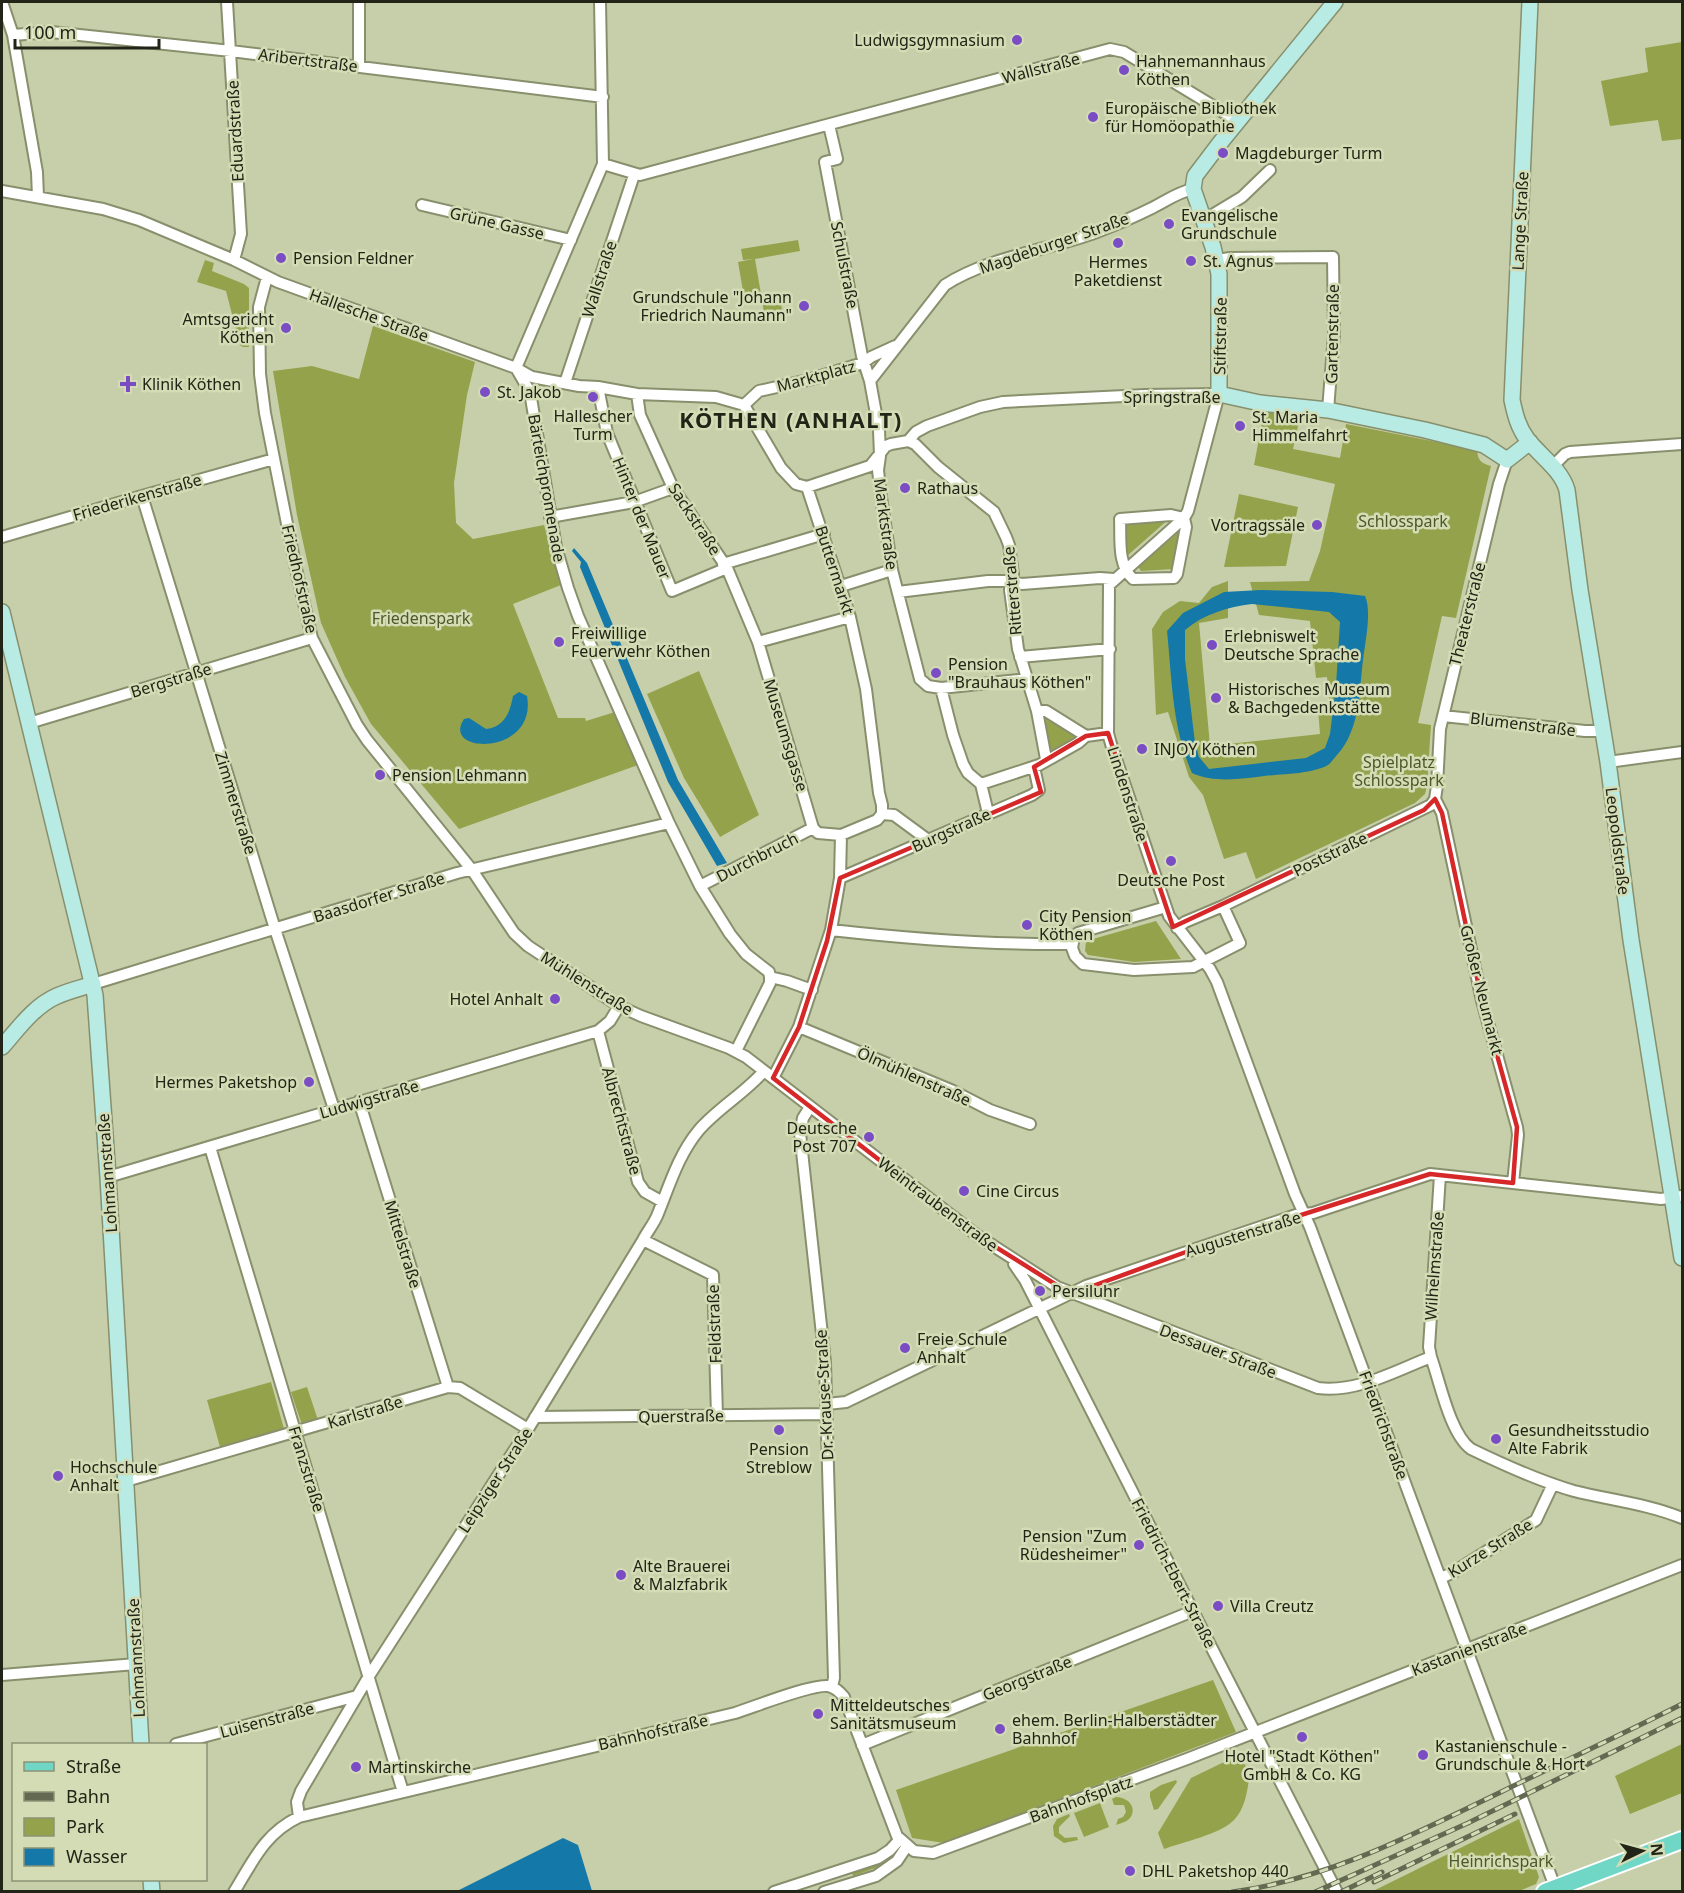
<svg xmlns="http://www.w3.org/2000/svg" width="1684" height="1893" viewBox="0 0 1684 1893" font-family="'Noto Sans',sans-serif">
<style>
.green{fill:#94a24b}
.water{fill:#1478a9;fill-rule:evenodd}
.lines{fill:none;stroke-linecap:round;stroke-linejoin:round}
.street-casing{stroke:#888f6c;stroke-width:14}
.secondary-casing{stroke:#888f6c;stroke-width:18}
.primary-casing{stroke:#fff;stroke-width:20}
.street{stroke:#fff;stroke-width:10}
.secondary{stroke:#b7ebe3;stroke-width:15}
.primary{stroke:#70d7c7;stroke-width:16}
.rail-casing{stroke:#646952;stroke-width:5}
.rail{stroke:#d4dcb6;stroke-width:3;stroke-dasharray:9;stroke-linecap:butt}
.marked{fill:none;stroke:#d62828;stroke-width:4.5;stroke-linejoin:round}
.poi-dot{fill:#7a4dc5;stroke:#d4dcb6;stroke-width:2}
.labels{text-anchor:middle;stroke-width:5;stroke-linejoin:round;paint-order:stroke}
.poi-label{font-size:16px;fill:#212416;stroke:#d4dcb6;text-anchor:start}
.street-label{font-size:16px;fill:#212416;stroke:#d4dcb6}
.park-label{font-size:16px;fill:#4f5728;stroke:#d4dcb6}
.district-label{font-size:22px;font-weight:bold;letter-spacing:1.5px;fill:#212416;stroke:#d4dcb6}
</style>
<rect width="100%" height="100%" fill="#c7cfaa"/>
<path class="green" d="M1682,42V139L1662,141L1658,120L1610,126L1601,81L1648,72L1645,48Z
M798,240L800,251L755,259L761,294L744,297L738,262L753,259L743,260L741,249Z
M205,260L214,263L212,271L244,284L249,288V347H243L240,345L226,291L197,282Z
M779,292L783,315L765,318L761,295Z
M373,326L475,362L467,395L454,483L456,523L473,539L544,525L561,585L513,604L558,718H585L586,721L615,712L638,765L459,829L371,724L345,677L321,623L297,515L273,371L312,366L359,379Z
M1264,412L1300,417L1293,449L1340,458L1346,424L1477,450C1478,461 1481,463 1491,466L1456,618L1442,616L1418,723L1431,725L1427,786L1425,794L1415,803L1256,879L1246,852L1224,859L1203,795L1189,777L1168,712L1156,715L1152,629L1163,612L1180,601L1199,603L1212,587L1228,581V618L1199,623L1210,746L1320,734L1318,709L1330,707L1327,677L1316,678L1310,621L1259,615L1250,582L1309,581L1320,551L1335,484L1254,465Z
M1239,494L1298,507L1286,566L1224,567Z
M1170,518L1127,556L1125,522Z
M1180,531L1174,569L1141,571L1138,567Z
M699,671L759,815L720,837L684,778L647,694Z
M1045,719L1081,738L1049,751Z
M1156,921L1181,959L1134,962L1088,955L1085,951L1086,941Z
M271,1382L284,1429L220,1447L207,1400Z
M307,1387L318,1420L302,1425L291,1392Z
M1213,1680L1236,1732L944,1843L912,1838L896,1790Z
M1682,1744V1793L1630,1814L1615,1776Z
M1240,1759L1250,1771C1248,1787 1246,1808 1234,1820C1221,1834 1183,1842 1164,1849L1158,1833L1191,1778L1222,1763Z
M1176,1780L1177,1782L1158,1809L1154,1810L1150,1797V1792L1161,1785Z
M1116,1797C1127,1797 1138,1807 1130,1818C1127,1822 1121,1823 1116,1825L1118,1819L1123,1817L1126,1812L1124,1805H1114L1112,1799Z
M1100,1803L1109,1827L1084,1837L1074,1813Z
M1069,1814L1070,1816L1059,1827V1833L1065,1838L1077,1837L1078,1840L1064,1843L1054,1836L1053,1826L1057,1819Z
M1519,1819L1539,1877L1536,1884L1517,1892L1373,1891Z
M885,1859L887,1864L853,1876L851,1870Z"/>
<path class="water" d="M574,548L587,563L678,780L727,863L717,866L668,782L580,567L581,562L572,551Z
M1261,590L1332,592L1365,596C1372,611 1365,643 1363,660C1359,692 1360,730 1337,755C1334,758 1331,763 1328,765C1312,774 1282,774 1264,776C1241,779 1214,783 1192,773C1172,728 1172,679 1167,631L1183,613L1224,592ZM1252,604L1329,612L1340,622L1336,685L1330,734L1325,748L1306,758L1209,769L1199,757L1195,743L1185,659V630C1204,614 1228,607 1252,604Z
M519,692L527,696C538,756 440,755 464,719L469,718L486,729C504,727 510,713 513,696Z
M563,1838L578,1845L592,1891H457Z"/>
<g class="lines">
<defs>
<path id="street" d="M2,2L13,35L37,172L38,197
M227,2L241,234L234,260
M13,35L51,32L231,51L603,97
M359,66V2
M829,125L837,159L825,162L862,356L870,381L879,430L880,456L878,470L881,497L892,570L920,679L928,686L941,688L1027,679
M603,164L640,175L1110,49L1124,52L1228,115L1238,122
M2,191L103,209L139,220L234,260L278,282L516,368L532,377L579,386L598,387L637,394L716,397L744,405
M422,205L571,240
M1204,220L1242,197L1270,170
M1217,260L1230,258L1333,257L1334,334L1328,410
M267,277L259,307L260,374L265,413L295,564L312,638L357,725L367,740L472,870L514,933L528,946L619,1006L641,1016L729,1048L746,1057L978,1236L1057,1287L1318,1388C1357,1393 1395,1371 1431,1357C1440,1382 1450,1434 1471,1449C1504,1465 1539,1481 1574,1491C1610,1500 1648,1504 1682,1518
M516,368L530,392L556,547L568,588L578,616L669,823L700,886L730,934L746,954L769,972L770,977
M516,368L603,164L600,2
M870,381L945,285C988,257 1049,250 1097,232C1115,225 1134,217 1152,208C1166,201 1178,192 1193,189
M565,383L634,175
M598,387L607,433L672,591L727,568
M637,394L640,415L673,488L727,568L758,642L813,828
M744,405L781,468L796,484L807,487L870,466L886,446L891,444L908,441L916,432L927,426L980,407L1003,402L1145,395L1219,394L1188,511L1184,518L1109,585L1108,733L1111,744L1169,916L1210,969L1217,982L1295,1194L1310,1227L1552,1879L1560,1891
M744,405L759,391L808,380L863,363L871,357L895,346
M908,441L915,444L938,467L994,512L1006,537L1009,545L1013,574L1010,590L1018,649L1037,711L1046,759
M1552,467L1565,454L1570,452L1682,444
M807,487L850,617L866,689L879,793L882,805V814L877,820L841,835L818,833L813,828
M142,496L275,929L334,1109
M1171,515L1184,518L1186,527L1177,574L1174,578L1133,579C1117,565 1121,538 1120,519Z
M550,517L634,502L673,488
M2,537L142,496L274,459
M723,564L824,534
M841,586L892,570
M898,592L988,581H1005L1022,584L1100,578L1114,579
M758,642L850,617
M1020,657L1110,649
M941,688L953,735L963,764L968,773L981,784L988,813
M1037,711H1046L1086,736
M1443,716L1585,731H1603
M29,723L312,638
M1608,762L1682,752
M981,784L1039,765L1078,743L1086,736L1108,733
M1435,799L1442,813L1482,1001L1517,1127L1518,1135L1513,1183
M882,814L894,815L928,840
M840,878L1032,795L1039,790L1034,767
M700,886L813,828
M1166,907L1078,933L1074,937L1072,948L1075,956L1083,964L1134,970L1193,967L1240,943L1223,906
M1177,928L1185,922L1223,906L1431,805L1435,799L1437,786L1440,729L1499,484L1507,460
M831,930C911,939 991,945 1072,944
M770,977L787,981L812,990
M93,984L457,873L669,823
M799,1027L951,1090L990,1110L1030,1124
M598,1031L638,1182L645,1192L661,1201
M736,1051L770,983V977
M773,1078L799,1027L831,930L840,878L841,835
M359,1101L448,1387
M810,1107L803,1118L800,1133L825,1362L834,1678L832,1687
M210,1147L403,1792
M108,1177L598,1031L610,1021L619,1006
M643,1240L713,1275L717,1416
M1014,1264L1025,1280L1203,1631L1337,1892
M1431,1357L1429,1347L1440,1175
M827,1404L846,1402L1086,1286L1296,1215L1313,1213L1430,1174L1661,1199L1682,1196
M535,1417L827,1414
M126,1481L448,1387L460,1388L528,1429
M1441,1578L1454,1572L1536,1520L1553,1484
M2,1675L136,1664
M176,1744L357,1696
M862,1745L1193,1611
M299,1817L297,1802L301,1791L369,1676L528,1429L643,1240C647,1232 653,1225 657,1216C669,1187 678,1155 699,1130C718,1108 745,1093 764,1071
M234,1892C253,1861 265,1833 299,1817L735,1713C754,1707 811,1684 828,1686C835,1687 839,1691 844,1697L897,1836L914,1851L933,1853L1187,1759L1682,1565
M774,1892L878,1858L890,1850L900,1839
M824,1892L876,1876L897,1861L907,1846"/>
<path id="secondary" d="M1335,2L1220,143L1195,176L1193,189L1213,247L1219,274V394L1260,403L1328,410L1425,430L1484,445L1507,460L1530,442
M1530,2L1512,400C1515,414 1518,427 1527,439C1540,456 1561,469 1567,490L1580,590L1608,762L1631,940L1682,1258
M2,612L95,995L108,1177L141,1744
M2,1047C18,1029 34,1006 57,996C68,991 81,988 93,984
M151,1880L152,1892"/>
<path id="primary" d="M1545,1892L1682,1840"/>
</defs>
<use href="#street" class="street-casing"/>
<use href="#secondary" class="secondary-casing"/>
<use href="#primary" class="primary-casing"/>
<use href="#street" class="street"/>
<use href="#secondary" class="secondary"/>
<use href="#primary" class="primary"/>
<defs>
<path id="rail" d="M1374,1882L1515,1814
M1232,1892C1329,1879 1414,1834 1501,1792C1562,1762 1623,1734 1682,1704
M1315,1892L1468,1823L1682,1718
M1341,1892L1382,1872"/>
</defs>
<use href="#rail" class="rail-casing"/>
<use href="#rail" class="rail"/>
</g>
<path class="marked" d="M1108,733L1173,927L1424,810L1435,799L1442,813L1482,1001L1517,1127L1513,1183L1430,1174L1194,1249L1071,1294L978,1236L773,1078L799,1027L827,941L840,878L1041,792L1034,767L1086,736Z"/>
<g class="poi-dot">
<circle cx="1017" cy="40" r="6"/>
<circle cx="1124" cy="70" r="6"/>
<circle cx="1093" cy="117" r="6"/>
<circle cx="1223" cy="153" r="6"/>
<circle cx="1169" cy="224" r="6"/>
<circle cx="1118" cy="243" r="6"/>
<circle cx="281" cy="258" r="6"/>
<circle cx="1191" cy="261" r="6"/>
<circle cx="804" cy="306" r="6"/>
<circle cx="286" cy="328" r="6"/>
<path d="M125 375h6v6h6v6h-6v6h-6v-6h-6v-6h6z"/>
<circle cx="485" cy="392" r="6"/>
<circle cx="593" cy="397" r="6"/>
<circle cx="1240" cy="426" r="6"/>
<circle cx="905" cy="488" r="6"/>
<circle cx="1317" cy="525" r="6"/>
<circle cx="559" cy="642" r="6"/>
<circle cx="1212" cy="645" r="6"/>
<circle cx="936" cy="673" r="6"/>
<circle cx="1216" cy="698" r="6"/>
<circle cx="1142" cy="749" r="6"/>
<circle cx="380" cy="775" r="6"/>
<circle cx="1171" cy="861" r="6"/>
<circle cx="1027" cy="925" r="6"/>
<circle cx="555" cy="999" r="6"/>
<circle cx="309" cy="1082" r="6"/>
<circle cx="869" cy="1137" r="6"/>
<circle cx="964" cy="1191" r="6"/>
<circle cx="1040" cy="1291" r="6"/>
<circle cx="905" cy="1348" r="6"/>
<circle cx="779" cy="1430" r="6"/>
<circle cx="1496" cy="1439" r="6"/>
<circle cx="58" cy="1476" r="6"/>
<circle cx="1139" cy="1545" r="6"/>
<circle cx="621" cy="1575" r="6"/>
<circle cx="1218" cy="1606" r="6"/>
<circle cx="818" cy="1714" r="6"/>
<circle cx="1000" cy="1729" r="6"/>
<circle cx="1302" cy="1737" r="6"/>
<circle cx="1423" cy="1755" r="6"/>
<circle cx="356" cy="1767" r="6"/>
<circle cx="1130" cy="1871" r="6"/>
</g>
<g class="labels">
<g class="poi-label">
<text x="1005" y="46" text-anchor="end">Ludwigsgymnasium</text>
<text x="1136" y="67">Hahnemannhaus<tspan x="1136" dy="18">Köthen</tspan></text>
<text x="1105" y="114">Europäische Bibliothek<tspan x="1105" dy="18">für Homöopathie</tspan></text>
<text x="1235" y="159">Magdeburger Turm</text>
<text x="1181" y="221">Evangelische<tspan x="1181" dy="18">Grundschule</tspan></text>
<text x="293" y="264">Pension Feldner</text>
<text x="1203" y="267">St. Agnus</text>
<text x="1118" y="268" text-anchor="middle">Hermes<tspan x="1118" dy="18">Paketdienst</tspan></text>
<text x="792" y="303" text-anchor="end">Grundschule "Johann<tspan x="792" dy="18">Friedrich Naumann"</tspan></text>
<text x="274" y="325" text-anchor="end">Amtsgericht<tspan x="274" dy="18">Köthen</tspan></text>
<text x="142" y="390">Klinik Köthen</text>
<text x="497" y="398">St. Jakob</text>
<text x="593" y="422" text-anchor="middle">Hallescher<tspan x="593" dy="18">Turm</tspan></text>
<text x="1252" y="423">St. Maria<tspan x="1252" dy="18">Himmelfahrt</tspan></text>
<text x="917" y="494">Rathaus</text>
<text x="1305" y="531" text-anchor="end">Vortragssäle</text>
<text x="571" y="639">Freiwillige<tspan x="571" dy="18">Feuerwehr Köthen</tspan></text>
<text x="1224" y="642">Erlebniswelt<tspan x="1224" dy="18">Deutsche Sprache</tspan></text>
<text x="948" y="670">Pension<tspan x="948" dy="18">"Brauhaus Köthen"</tspan></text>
<text x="1228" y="695">Historisches Museum<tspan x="1228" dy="18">&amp; Bachgedenkstätte</tspan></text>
<text x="1154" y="755">INJOY Köthen</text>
<text x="392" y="781">Pension Lehmann</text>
<text x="1171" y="886" text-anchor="middle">Deutsche Post</text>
<text x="1039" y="922">City Pension<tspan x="1039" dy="18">Köthen</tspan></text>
<text x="543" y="1005" text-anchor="end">Hotel Anhalt</text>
<text x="297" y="1088" text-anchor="end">Hermes Paketshop</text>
<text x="857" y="1134" text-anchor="end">Deutsche<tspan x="857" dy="18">Post 707</tspan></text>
<text x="976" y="1197">Cine Circus</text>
<text x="1052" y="1297">Persiluhr</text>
<text x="917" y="1345">Freie Schule<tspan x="917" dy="18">Anhalt</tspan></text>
<text x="1508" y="1436">Gesundheitsstudio<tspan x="1508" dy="18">Alte Fabrik</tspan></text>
<text x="779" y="1455" text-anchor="middle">Pension<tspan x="779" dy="18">Streblow</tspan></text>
<text x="70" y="1473">Hochschule<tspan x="70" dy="18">Anhalt</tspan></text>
<text x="1127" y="1542" text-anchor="end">Pension "Zum<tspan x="1127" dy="18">Rüdesheimer"</tspan></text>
<text x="633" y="1572">Alte Brauerei<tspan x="633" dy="18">&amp; Malzfabrik</tspan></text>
<text x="1230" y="1612">Villa Creutz</text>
<text x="830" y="1711">Mitteldeutsches<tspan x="830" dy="18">Sanitätsmuseum</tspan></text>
<text x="1012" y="1726">ehem. Berlin-Halberstädter<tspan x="1012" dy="18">Bahnhof</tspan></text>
<text x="1435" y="1752">Kastanienschule -<tspan x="1435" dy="18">Grundschule &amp; Hort</tspan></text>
<text x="1302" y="1762" text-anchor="middle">Hotel "Stadt Köthen"<tspan x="1302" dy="18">GmbH &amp; Co. KG</tspan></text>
<text x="368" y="1773">Martinskirche</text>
<text x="1142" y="1877">DHL Paketshop 440</text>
</g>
<g class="street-label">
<text transform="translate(308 60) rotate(7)" y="6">Aribertstraße</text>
<text transform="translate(1041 68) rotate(-15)" y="6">Wallstraße</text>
<text transform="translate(235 131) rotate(-93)" y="6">Eduardstraße</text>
<text transform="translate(1520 221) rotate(-87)" y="6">Lange Straße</text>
<text transform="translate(497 223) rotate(13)" y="6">Grüne Gasse</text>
<text transform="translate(1054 243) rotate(-19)" y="6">Magdeburger Straße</text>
<text transform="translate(845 265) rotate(79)" y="6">Schulstraße</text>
<text transform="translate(599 279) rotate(-72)" y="6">Wallstraße</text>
<text transform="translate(369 315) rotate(20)" y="6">Hallesche Straße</text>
<text transform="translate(1332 334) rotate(-89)" y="6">Gartenstraße</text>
<text transform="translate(1220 336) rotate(-89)" y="6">Stiftstraße</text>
<text transform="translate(816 376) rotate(-15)" y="6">Marktplatz</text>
<text x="1172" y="403">Springstraße</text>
<text transform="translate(547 488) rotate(80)" y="6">Bärteichpromenade</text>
<text transform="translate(137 497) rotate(-16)" y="6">Friederikenstraße</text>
<text transform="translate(642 518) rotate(68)" y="6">Hinter der Mauer</text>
<text transform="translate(695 519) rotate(57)" y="6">Sackstraße</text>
<text transform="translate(886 524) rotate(82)" y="6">Marktstraße</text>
<text transform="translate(835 570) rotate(72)" y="6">Buttermarkt</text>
<text transform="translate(300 579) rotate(77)" y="6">Friedhofstraße</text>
<text transform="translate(1012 591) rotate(-95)" y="6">Ritterstraße</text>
<text transform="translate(1467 614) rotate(-76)" y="6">Theaterstraße</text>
<text transform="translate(171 680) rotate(-17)" y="6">Bergstraße</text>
<text transform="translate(1523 724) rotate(7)" y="6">Blumenstraße</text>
<text transform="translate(786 735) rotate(73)" y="6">Museumsgasse</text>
<text transform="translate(1128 794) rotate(72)" y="6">Lindenstraße</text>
<text transform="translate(236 803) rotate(73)" y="6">Zimmerstraße</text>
<text transform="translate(951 830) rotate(-24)" y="6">Burgstraße</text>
<text transform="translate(1618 841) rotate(83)" y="6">Leopoldstraße</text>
<text transform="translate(1330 854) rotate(-26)" y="6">Poststraße</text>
<text transform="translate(757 857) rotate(-27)" y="6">Durchbruch</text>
<text transform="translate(379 897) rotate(-17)" y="6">Baasdorfer Straße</text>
<text transform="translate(587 983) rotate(32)" y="6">Mühlenstraße</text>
<text transform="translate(1482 990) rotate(76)" y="6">Großer Neumarkt</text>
<text transform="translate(914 1076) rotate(24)" y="6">Ölmühlenstraße</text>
<text transform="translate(369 1099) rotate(-16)" y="6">Ludwigstraße</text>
<text transform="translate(622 1121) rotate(75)" y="6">Albrechtstraße</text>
<text transform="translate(107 1173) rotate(-94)" y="6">Lohmannstraße</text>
<text transform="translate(938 1204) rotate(37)" y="6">Weintraubenstraße</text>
<text transform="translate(1243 1234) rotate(-17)" y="6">Augustenstraße</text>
<text transform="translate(403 1244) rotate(73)" y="6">Mittelstraße</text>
<text transform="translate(1434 1266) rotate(-86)" y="6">Wilhelmstraße</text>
<text transform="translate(714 1324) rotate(-92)" y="6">Feldstraße</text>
<text transform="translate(1218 1351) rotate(21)" y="6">Dessauer Straße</text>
<text transform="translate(824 1395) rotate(-93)" y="6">Dr.-Krause-Straße</text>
<text transform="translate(365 1412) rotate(-17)" y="6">Karlstraße</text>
<text transform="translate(681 1416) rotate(-1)" y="6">Querstraße</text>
<text transform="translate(1384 1425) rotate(70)" y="6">Friedrichstraße</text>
<text transform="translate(307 1469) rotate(73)" y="6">Franzstraße</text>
<text transform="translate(495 1480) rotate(-57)" y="6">Leipziger Straße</text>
<text transform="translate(1490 1548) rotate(-32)" y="6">Kurze Straße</text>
<text transform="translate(1174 1573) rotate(63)" y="6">Friedrich-Ebert-Straße</text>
<text transform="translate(1469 1649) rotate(-21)" y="6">Kastanienstraße</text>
<text transform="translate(136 1658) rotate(-93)" y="6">Lohmannstraße</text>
<text transform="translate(1027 1678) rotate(-22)" y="6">Georgstraße</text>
<text transform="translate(267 1720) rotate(-15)" y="6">Luisenstraße</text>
<text transform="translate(653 1732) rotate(-13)" y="6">Bahnhofstraße</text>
<text transform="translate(1081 1799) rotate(-20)" y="6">Bahnhofsplatz</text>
</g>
<g class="park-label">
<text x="1403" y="527">Schlosspark</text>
<text x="421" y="624">Friedenspark</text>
<text x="1399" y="768">Spielplatz<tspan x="1399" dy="18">Schlosspark</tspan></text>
<text x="1501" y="1867">Heinrichspark</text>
</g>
<g class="district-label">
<text x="791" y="428">KÖTHEN (ANHALT)</text>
</g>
</g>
<rect width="1684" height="1893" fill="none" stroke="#212416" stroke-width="6"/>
<rect x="12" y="1743" width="195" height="138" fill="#d4dcb6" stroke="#8c9276" stroke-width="1.5"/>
<rect x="24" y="1762" width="30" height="9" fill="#70d7c7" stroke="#8c9276" stroke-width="1.5"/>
<text x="66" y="1773" font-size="18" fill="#212416">Straße</text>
<rect x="24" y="1792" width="30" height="9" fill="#646952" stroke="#8c9276" stroke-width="1.5"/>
<text x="66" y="1803" font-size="18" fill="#212416">Bahn</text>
<rect x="24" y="1818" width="30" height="18" fill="#94a24b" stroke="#8c9276" stroke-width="1.5"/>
<text x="66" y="1833" font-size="18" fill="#212416">Park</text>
<rect x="24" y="1848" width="30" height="18" fill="#1478a9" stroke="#8c9276" stroke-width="1.5"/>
<text x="66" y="1863" font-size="18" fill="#212416">Wasser</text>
<g transform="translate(1642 1851) rotate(85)" stroke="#d4dcb6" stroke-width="4.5" paint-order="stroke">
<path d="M0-4.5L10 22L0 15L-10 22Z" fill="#212416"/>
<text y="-9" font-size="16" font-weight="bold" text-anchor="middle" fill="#212416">N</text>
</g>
<path d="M15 39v9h144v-9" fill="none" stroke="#212416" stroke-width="3"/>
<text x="24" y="39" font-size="18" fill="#212416" stroke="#d4dcb6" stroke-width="4.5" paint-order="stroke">100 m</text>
</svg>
